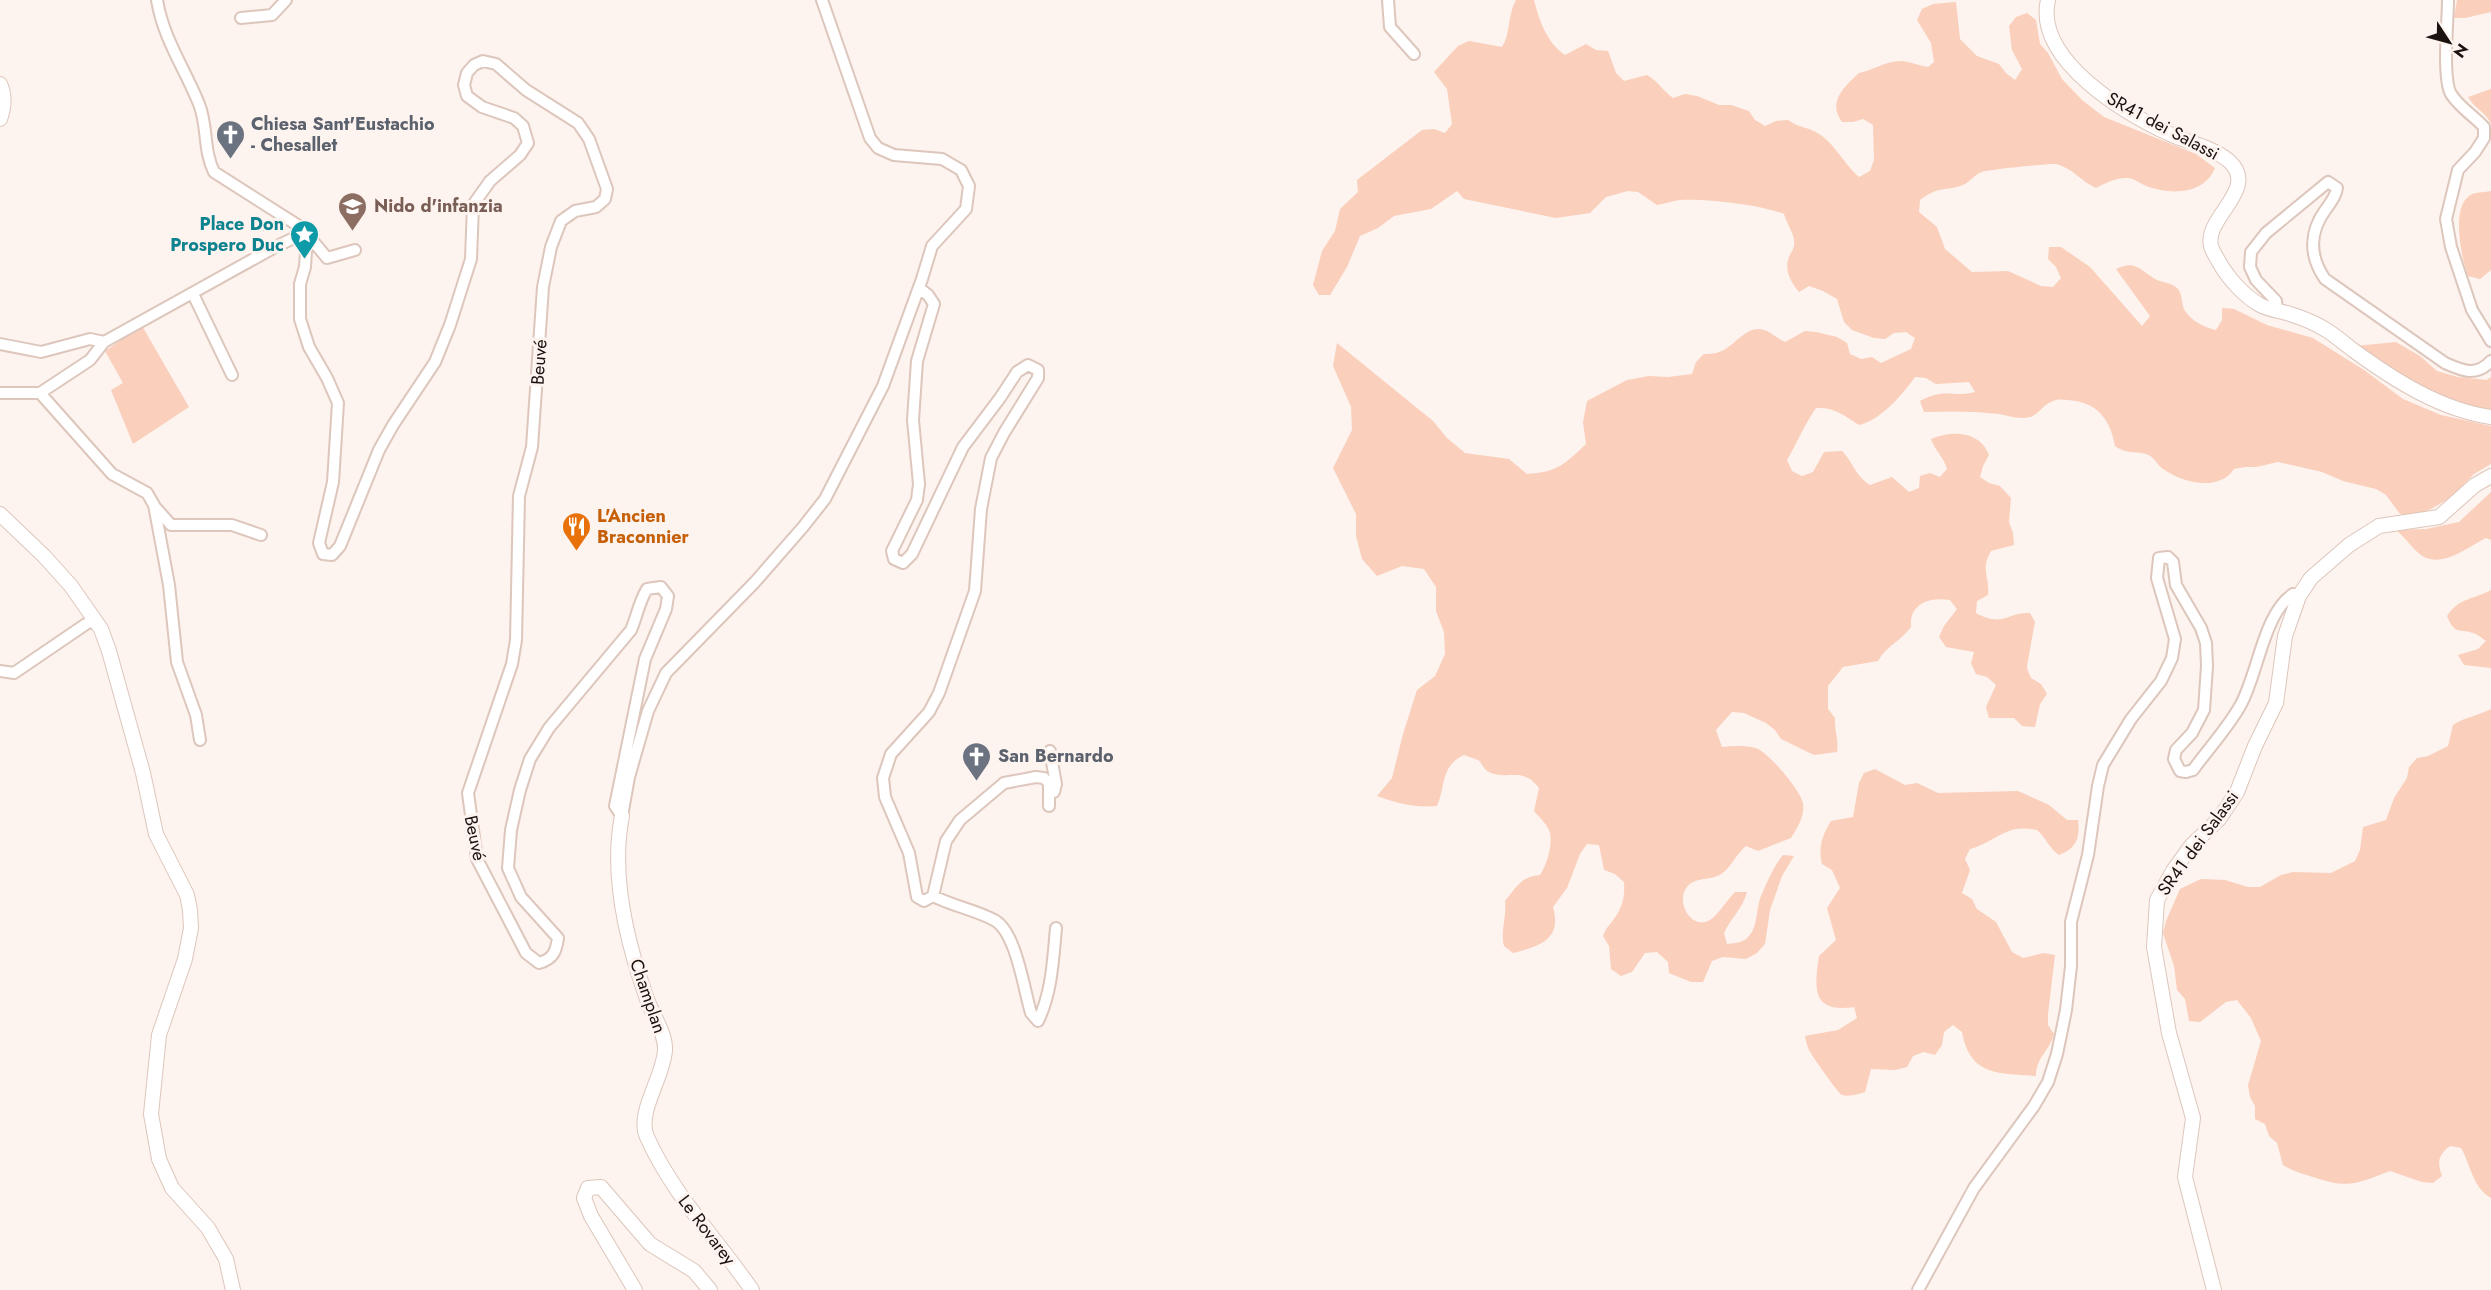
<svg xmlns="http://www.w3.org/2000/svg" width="2491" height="1290" viewBox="0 0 2491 1290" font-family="Jost,sans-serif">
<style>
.green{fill:#facfbb}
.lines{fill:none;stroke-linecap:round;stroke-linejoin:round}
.minor-casing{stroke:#ddc6bb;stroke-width:14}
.tertiary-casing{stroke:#ddc6bb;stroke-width:16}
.minor{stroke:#fff;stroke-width:10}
.tertiary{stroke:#fff;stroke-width:14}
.labels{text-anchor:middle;stroke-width:6;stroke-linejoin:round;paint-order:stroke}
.worship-label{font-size:18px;font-weight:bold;fill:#5b616d;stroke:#fdf3ef;text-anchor:start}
.street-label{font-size:18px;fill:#1b130f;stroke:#fdf3ef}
.education-label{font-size:18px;font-weight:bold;fill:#785e54;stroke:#fdf3ef;text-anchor:start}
.culture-label{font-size:18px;font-weight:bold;fill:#0d838f;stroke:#fdf3ef;text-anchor:end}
.food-label{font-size:18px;font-weight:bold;fill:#c56008;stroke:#fdf3ef;text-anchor:start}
</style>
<rect width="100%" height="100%" fill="#fdf3ef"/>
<path class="green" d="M1516,0H1534C1539,20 1547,43 1565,55L1586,44L1596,50L1608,51L1616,73L1624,81L1647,75C1658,81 1663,91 1673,98L1685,94L1697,96L1719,105H1731L1749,111L1755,120L1765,126L1776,121L1788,120C1798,128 1809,127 1819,134C1834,143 1845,165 1859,177L1870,171L1874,160L1873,125L1863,119L1853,122H1842C1827,102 1844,87 1859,73C1874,70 1887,60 1903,61C1911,62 1920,66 1928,67L1934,62L1931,43L1917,20L1922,9L1933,4L1956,2L1960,39L1977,56L1999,64L2006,73L2015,80L2022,69L2012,50L2009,26L2016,17L2027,13L2036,20L2040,44L2048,53L2062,79L2082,100L2104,117L2196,154L2215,168C2204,194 2173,195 2149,187C2142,185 2136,179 2128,178C2117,177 2105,183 2096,188C2082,182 2071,167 2056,164C2051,163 1988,170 1982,172C1975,174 1970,182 1963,185C1944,192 1940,185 1920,200L1919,212L1937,227L1945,249L1972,272L2008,271L2041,286L2053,287L2061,278L2056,267L2048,259L2049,247H2061L2090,267L2142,326L2150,316L2116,269C2137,259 2140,271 2157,280C2164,283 2173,283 2178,289C2183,295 2181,305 2185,311C2192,321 2205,328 2216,330L2222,320V308L2234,309L2267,325L2313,338L2364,370L2403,399L2441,415L2491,426V464L2474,474L2450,498L2431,509L2410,516L2400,514L2386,495L2376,489L2343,481L2322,472L2278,462L2256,467H2245L2234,469C2219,492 2183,483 2163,469C2157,465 2155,457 2146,454C2134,451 2126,454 2115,446C2111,423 2100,405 2076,401C2067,400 2060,398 2053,401C2040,405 2040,418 2022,418C2014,418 2006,415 1999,414C1974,411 1948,411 1924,412L1920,401C1945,387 1952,398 1975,392L1969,382L1936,384L1926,378L1915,377C1902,395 1881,420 1859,425C1844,415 1834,407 1816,408C1804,425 1797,443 1787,460L1792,471L1802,476L1813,472L1824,452L1842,451C1853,462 1856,477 1870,485L1892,477L1909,492L1919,488L1920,476L1930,473L1940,477L1947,469C1944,457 1935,451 1931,439C1952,430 1980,431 1989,455L1983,466L1980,477L1989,483L2000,486L2011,498L2009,522L2013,533L2014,545L1991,551C1980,570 1990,576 1988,595L1977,601L1976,613C2003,628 2007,612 2030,613L2035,622C2034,627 2027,666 2027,668C2028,672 2030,675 2031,678L2041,684L2047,694L2040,704L2035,727L2022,726L2014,718H1989L1986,707L1996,685L1987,677L1976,674L1971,663L1974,652L1946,647L1939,637L1944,626L1957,609L1950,600C1930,597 1909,603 1911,627C1901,641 1886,646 1878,661L1843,667L1828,686V709L1835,718C1834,730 1839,740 1837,752L1814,755L1781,739L1775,730L1766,723L1744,713L1732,712L1716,730L1722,747C1733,746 1745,745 1755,748C1767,750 1801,791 1803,803C1805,816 1797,828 1791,838L1758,851L1746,846C1736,854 1731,868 1721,874C1711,881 1696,876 1687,887C1675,901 1691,931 1710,920C1717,916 1729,898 1735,892H1747C1743,908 1731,918 1724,933L1727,944C1735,943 1744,943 1749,936C1758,926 1756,909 1761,896C1767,883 1773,867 1783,855L1794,856L1782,876L1770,910L1765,944L1757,953L1746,959L1723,957L1712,961L1703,982H1691L1669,973L1668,962L1657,952L1645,953L1632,972L1621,976L1611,969L1609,946L1603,936C1606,927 1611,924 1616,916C1623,906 1625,894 1624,882L1615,874L1604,870L1599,845L1587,844L1580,854L1567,888L1553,907C1562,939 1541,946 1513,953L1504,946C1500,931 1507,917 1505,901C1517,887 1520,877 1540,875C1547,865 1554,842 1549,830C1546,823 1538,816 1534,811L1539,788C1522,765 1508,782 1487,771C1483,768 1482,763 1478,760C1474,758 1468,757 1464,755C1440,766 1446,786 1437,806C1415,808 1397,803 1377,796L1392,778L1403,734L1417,690L1435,676L1445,654L1444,632L1436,611V587L1424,569L1402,566L1377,576L1362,559L1356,536V514L1333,468L1352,430L1351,407L1333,366L1337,343L1433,421L1447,438L1465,453L1509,459L1527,474C1557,472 1564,465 1586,444L1583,422L1587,401L1627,380L1649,376L1668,377L1692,374L1696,362L1704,354C1713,354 1720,353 1727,348C1738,341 1749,325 1764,330C1771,332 1778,339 1785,342L1805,331L1816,332L1837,337L1847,343L1850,354L1861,359L1872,357L1881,363L1911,349L1915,338L1906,332L1894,333L1885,339L1874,338L1852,330L1844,322L1837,299L1823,291L1809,286L1799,292C1791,282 1785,272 1788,260C1789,255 1793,251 1794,246C1796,235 1787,225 1784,214C1764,205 1703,198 1680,200C1672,201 1664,204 1657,205L1638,192L1628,191L1606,197L1590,213L1556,218L1464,199L1457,191L1431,209L1394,216L1378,228L1360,236L1347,267L1330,295H1319L1313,285L1322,251L1335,231L1340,209L1358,192L1357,180L1422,130L1434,129L1445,133L1452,124L1447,89L1434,72L1458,46L1469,41L1502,47C1511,33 1507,16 1516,0Z
M2457,0H2491V12L2465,18H2454Z
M2491,89V124C2486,112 2474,108 2468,97Z
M2491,191V270L2480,279L2468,276C2462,259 2451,211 2468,197C2474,191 2483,193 2491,191Z
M142,326L189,407L133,444L111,390L123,383L105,351Z
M2396,342L2420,356L2437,371L2458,377L2487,380L2491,377V413L2427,392L2355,346Z
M2491,492V540L2486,538C2469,546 2445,567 2424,557C2414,551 2406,538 2396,530L2426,529L2459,522Z
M2491,590V668L2464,665L2458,655L2478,649L2486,641C2482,638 2477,634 2473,633C2457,628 2455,635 2447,616C2460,597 2473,600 2491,590Z
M2491,709V1198C2472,1187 2471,1165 2461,1148L2450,1146C2438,1155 2437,1162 2442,1176L2433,1183L2422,1182L2390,1171C2356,1184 2349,1189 2313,1177C2302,1174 2292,1171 2283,1165L2277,1143L2269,1136L2265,1124L2255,1119V1106L2250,1097L2248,1085L2261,1041L2251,1018L2237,1000L2226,1002L2200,1022L2189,1021L2185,999L2177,990L2174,966L2163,933L2166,921L2180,889L2201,879L2225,880L2248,887H2260L2281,875L2293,872L2331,873L2355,861L2360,850L2363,827L2386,820L2394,798L2407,778L2409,767L2417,758L2428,756L2448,746L2453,725C2465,717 2478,716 2491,709Z
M1875,769L1905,785L1917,783L1938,793L2018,791L2049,805L2067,820H2078C2080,838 2077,848 2059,855C2049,848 2046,838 2037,830C2005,823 1998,841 1970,849L1965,859L1970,870L1962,893L1972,899L1977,909L1996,922L2012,952L2023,958L2044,953L2055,955L2048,1014V1025L2054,1034C2049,1052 2036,1057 2036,1076C2000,1073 1970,1077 1962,1032L1953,1025L1944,1032L1942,1045L1935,1055L1924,1052L1913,1056L1907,1067L1895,1070L1871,1069L1865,1092C1859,1094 1849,1097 1842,1095C1838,1093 1812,1056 1809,1050C1807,1046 1806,1041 1805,1036L1838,1030L1857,1018L1854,1007C1812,1013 1814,989 1819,956L1836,940L1827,908L1840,888L1832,870L1822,864C1818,847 1822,836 1831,821L1853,817L1859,783L1864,773Z"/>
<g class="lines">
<defs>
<path id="minor" d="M157,0C163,38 185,69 199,104C208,126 203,150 214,172L302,228L327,258L355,250
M1388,0L1390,27L1414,54
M2448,0C2448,21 2442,78 2451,94C2459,107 2474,116 2484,127V138L2475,152L2458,170L2446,219L2451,247L2472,310L2491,341
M241,18L272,15L286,0
M919,288L928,295L934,304L917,361L913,420L919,484L917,500L892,551L894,559L903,563L912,554L963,447L1000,398L1017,372L1028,365L1038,370V378L1004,433L991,458L981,509L975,591L939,693L929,712L891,754L883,778L885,797L909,853L917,897L924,901L933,896C953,906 975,910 994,920C1016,931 1024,990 1031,1013L1038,1021C1052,992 1053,960 1056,928
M193,294L232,375
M2277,310L2276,301L2256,280L2250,267L2251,252L2266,233L2328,182L2337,188C2336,196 2331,202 2326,209C2309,232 2309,256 2325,279L2445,363C2463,371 2476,377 2491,361
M0,344L41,352L90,339L104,342
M0,393H40L90,360L104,342L277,246L296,237L307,235L305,267L300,284V319L309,347L327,378L338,403L333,482L319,543L323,554L332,555L340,546L379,450L393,425L435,362L450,325L471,259L473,205L490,181L520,155L528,143L523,126L514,118L482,107L467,96L464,85L467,73L474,65L483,61L496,64L526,90L578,123L589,139L607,189L605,199L596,207L575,211L561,221L551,247L543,287L532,447L519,496L516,640L512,664L468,793L477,859L526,953L539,963C553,959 556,952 558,938L521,897L508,868L511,830L520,790L530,759L549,728L631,630C637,616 639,602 647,589L661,587L668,596L666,609L645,659L615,806L622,816
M40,393L112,474L147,493L154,505L169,585L177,662L196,715L200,740
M156,508L171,525H232L261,535
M0,671L14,673L86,624L95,620
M1050,751L1056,784L1054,792
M622,816L629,777L648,711L666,673L755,582L803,527L825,499L883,386L922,279L932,246L966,209L969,186L961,170L942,159L894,155L878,148L870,138L822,0
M933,896L946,841L960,820L1004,783L1036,777L1044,778L1049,783V806
M1918,1290L1974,1188L2034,1106L2048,1082L2057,1054L2066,1010L2071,966V922L2088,855L2098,786L2103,765L2131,719L2161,681L2172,658L2175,639L2157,578L2159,558L2168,557L2173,562L2176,585L2201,628L2206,643L2207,666L2204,710L2192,733L2176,750L2174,759L2180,771L2186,772L2193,770C2208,749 2227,729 2240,706C2258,675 2263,614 2293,594L2299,596"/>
<path id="tertiary" d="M2048,0C2034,60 2126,114 2172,135C2190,143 2214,148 2229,161C2260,189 2204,217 2211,246C2212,251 2217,258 2219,262C2228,278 2244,296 2260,305C2269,310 2281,311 2290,314C2303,318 2317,324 2328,331C2337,337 2345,344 2353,350C2394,380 2441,410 2491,417
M0,84C5,95 4,108 0,119
M0,514L44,556L71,586L101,629L109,651L143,773L156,834L187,895L190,910L191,928L185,959L159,1035L151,1114L159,1159L172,1188L208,1228L226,1259L233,1290
M622,816C610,876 627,943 647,999C652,1014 666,1034 665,1050C664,1076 636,1113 647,1137C673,1195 716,1238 752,1290
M635,1290L591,1216L584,1198L588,1188L601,1187L650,1244L694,1271L710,1290
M2214,1290L2185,1177L2193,1118L2169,1033L2154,947L2157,900L2173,871L2191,846L2219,819L2237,792L2255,746L2276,703L2285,636L2299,596L2311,578L2349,545L2379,526L2439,517L2475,485L2491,476"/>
</defs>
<use href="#minor" class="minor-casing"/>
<use href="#tertiary" class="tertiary-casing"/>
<use href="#minor" class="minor"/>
<use href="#tertiary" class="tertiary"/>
</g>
<defs>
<symbol id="church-pin" viewBox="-11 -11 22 30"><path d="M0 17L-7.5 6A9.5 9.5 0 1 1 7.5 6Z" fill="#6b7280" stroke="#fdf3ef"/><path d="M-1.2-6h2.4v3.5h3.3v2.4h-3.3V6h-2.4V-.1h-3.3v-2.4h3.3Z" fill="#fff"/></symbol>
<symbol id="school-pin" viewBox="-11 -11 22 30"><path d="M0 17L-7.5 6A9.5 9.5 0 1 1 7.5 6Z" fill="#8d6e63" stroke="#fdf3ef"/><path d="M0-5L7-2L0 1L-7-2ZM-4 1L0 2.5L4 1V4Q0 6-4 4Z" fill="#fff"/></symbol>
<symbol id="sight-pin" viewBox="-11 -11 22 30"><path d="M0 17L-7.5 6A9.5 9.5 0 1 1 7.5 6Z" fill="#0f9aa8" stroke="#fdf3ef"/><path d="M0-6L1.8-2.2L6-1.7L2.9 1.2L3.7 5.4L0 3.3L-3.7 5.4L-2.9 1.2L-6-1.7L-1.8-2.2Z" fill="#fff"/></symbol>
<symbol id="restaurant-pin" viewBox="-11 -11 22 30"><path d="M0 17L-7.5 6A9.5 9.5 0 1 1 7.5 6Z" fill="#e8710a" stroke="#fdf3ef"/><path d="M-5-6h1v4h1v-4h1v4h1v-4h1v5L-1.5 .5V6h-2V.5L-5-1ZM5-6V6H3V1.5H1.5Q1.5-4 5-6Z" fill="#fff"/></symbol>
</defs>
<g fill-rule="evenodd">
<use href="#church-pin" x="214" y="118" width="33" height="45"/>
<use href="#school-pin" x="336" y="190" width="33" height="45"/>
<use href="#sight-pin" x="288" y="218" width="33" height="45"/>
<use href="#restaurant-pin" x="560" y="510" width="33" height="45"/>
<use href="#church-pin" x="960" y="740" width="33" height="45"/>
</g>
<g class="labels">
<g class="worship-label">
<text x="251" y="130">Chiesa Sant'Eustachio<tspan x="251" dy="21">- Chesallet</tspan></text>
<text x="998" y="762">San Bernardo</text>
</g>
<g class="street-label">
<text transform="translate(2163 126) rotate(28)" y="6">SR41 dei Salassi</text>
<text transform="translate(539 362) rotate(-86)" y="6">Beuvé</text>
<text transform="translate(475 838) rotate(78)" y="6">Beuvé</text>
<text transform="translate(2198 843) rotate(-54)" y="6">SR41 dei Salassi</text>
<text transform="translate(648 996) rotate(71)" y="6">Champlan</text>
<text transform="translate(707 1230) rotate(53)" y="6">Le Rovarey</text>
</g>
<g class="education-label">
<text x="374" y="212">Nido d'infanzia</text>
</g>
<g class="culture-label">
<text x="284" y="230">Place Don<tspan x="284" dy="21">Prospero Duc</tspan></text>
</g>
<g class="food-label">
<text x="597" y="522">L'Ancien<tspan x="597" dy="21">Braconnier</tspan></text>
</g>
</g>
<g transform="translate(2449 42) rotate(126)" stroke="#fdf3ef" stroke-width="4.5" paint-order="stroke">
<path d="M0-4.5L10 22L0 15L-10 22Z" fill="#1b130f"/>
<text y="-9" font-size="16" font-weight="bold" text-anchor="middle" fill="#1b130f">N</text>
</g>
</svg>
